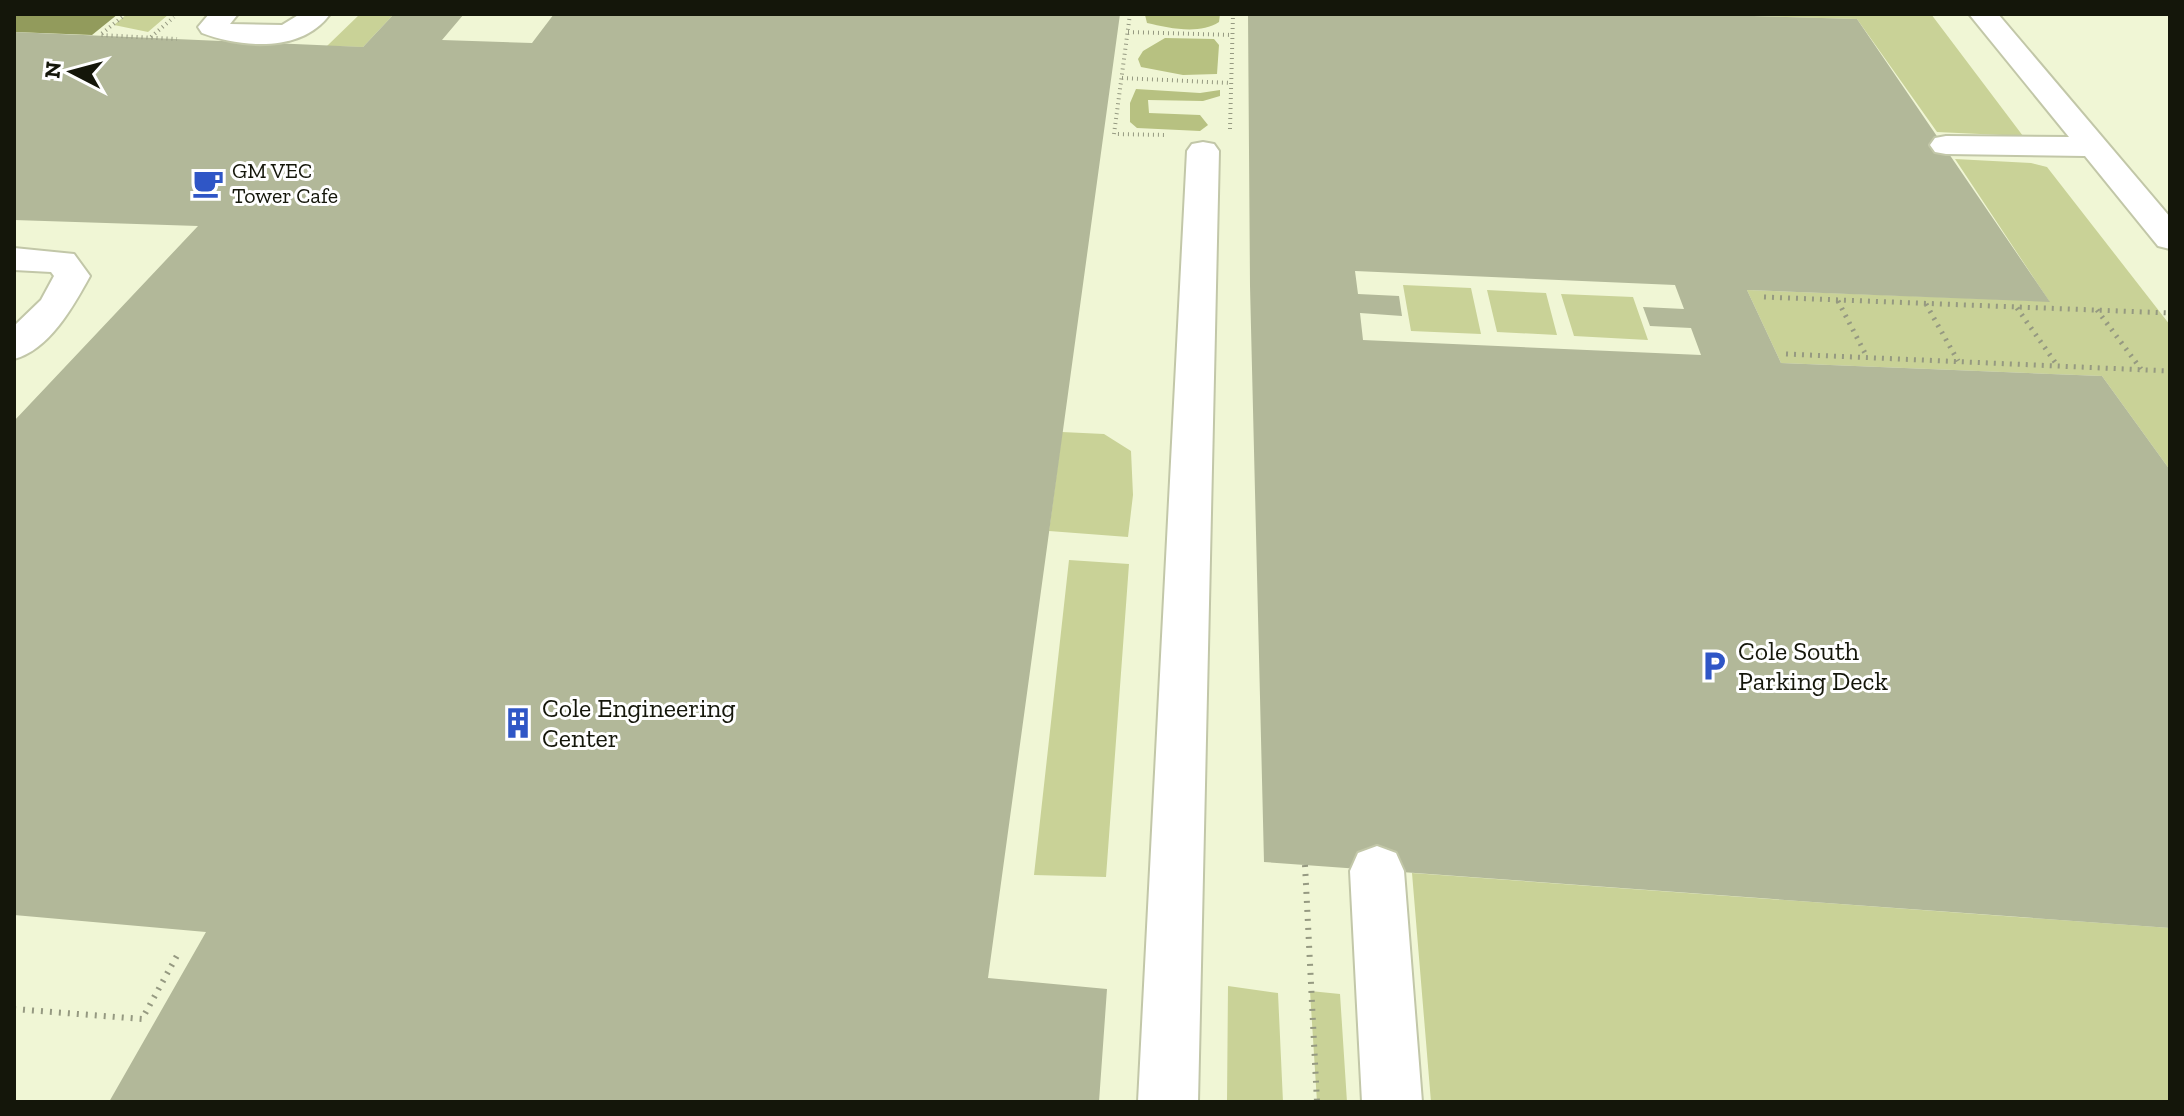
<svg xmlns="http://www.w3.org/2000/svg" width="2184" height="1116" viewBox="0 0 2184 1116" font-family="'Zilla Slab',serif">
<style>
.green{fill:#c9d297}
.forest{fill:#b7c181}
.water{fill:#929b5c}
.building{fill:#b2b899;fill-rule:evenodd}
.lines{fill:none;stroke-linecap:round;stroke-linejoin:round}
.minor-casing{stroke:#c2c7a8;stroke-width:4}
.path-far2{stroke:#959981;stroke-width:4;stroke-dasharray:1 4;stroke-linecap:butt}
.path-far1{stroke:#959981;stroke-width:5;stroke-dasharray:2 6;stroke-linecap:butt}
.path{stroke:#959981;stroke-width:6;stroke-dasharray:2 7;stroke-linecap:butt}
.minor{fill:#fff;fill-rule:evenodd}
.labels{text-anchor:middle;stroke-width:6;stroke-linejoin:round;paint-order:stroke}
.far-poi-label{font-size:22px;fill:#14160a;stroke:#fff;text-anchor:start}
.poi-label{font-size:26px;fill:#14160a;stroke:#fff;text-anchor:start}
</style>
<rect width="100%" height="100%" fill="#f0f6d5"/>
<path class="green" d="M127,14H169L148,32L114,25Z
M360,14H394L363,47L327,46Z
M1682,14H1931L2023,136L1937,132L1857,19Z
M1955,159L2031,163L2047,167L2170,325V470L2102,376L1781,363L1747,290L2049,301Z
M1403,285L1471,288L1481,334L1411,331Z
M1487,290L1546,293L1557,335L1497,332Z
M1561,294L1633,297L1648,340L1574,336Z
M1062,432L1104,434L1131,451L1133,495L1128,537L1049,531Z
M1069,560L1129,564L1106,877L1034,875Z
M1412,873L2170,928V1102H1431Z
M1228,986L1278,993L1283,1102H1227Z
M1310,991L1340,994L1347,1102H1317Z"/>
<path class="forest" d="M1220,14L1219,22C1199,35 1169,28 1147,23L1145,15Z
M1165,38L1214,39L1219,45L1217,74L1183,75L1141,67L1138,59L1143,51Z
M1136,89L1200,93L1220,90V96L1203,101L1148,100L1149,113L1200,115L1208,125L1200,131L1137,128L1130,122V103Z"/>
<path class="water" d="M14,14H118L92,35L14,32Z"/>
<path class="building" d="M394,14H464L442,40L532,43L554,14H1120L988,978L1107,989L1099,1102H109L206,932L14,915V421L198,226L14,220V32L363,47Z
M1248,14H1682L1857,19L2050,302L1747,290L1781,363L2102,376L2170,470V928L1264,862L1250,286ZM1355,271L1675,285L1684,309L1643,307L1650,326L1691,328L1701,355L1363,340L1360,313L1402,316L1399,296L1358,294Z"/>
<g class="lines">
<defs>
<path id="minor" d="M209,14H238L230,24L282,25L300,14H330C302,53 242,48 202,33L198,27Z
M1969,14H1998L2170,217V249L2158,246L2085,156L1946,154L1935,152L1930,145L1935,138L1946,136L2069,137Z
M1203,142L1214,144L1219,151L1198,1102H1138L1187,151L1192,144Z
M14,248L74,254L90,276C73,307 49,350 14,359V326L41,300L54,276L51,272L14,270Z
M1377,846L1396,853L1404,871L1422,1102H1362L1350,871L1358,853Z"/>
</defs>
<use href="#minor" class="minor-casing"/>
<path class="path-far2" d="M126,14L100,35L177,39
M1130,14L1114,134L1167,135
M1128,32L1233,35
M151,37L174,17
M1122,78L1231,83
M1230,129L1233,14"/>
<path class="path-far1" d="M1764,297L2170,313
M1838,301L1867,357
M1926,304L1958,361
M2017,308L2057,365
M2097,310L2141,369
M1786,354L2170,371"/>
<path class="path" d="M1305,865L1317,1102
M14,1009L142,1019L179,952"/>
<use href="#minor" class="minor"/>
</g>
<defs>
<symbol id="cafe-bare" viewBox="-9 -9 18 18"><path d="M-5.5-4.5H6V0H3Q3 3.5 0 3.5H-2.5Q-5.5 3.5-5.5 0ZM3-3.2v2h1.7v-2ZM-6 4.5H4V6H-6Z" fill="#2f56c6" stroke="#fff" stroke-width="2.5" paint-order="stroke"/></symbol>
<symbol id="parking-bare" viewBox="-9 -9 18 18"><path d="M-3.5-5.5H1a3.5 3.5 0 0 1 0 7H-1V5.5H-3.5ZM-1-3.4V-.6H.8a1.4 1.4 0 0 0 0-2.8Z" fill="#2f56c6" stroke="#fff" stroke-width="2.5" paint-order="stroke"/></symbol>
<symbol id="building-bare" viewBox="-9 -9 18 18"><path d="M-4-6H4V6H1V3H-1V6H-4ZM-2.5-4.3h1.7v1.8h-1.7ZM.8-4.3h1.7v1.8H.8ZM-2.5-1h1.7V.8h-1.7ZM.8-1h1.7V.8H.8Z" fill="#2f56c6" stroke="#fff" stroke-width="2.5" paint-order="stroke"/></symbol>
</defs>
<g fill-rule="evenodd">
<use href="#cafe-bare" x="186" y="161" width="44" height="44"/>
<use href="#parking-bare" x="1692" y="644" width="44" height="44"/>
<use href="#building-bare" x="496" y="701" width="44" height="44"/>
</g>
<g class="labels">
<g class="far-poi-label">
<text x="232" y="178">GM VEC<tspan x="232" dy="25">Tower Cafe</tspan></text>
</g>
<g class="poi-label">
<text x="1738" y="660">Cole South<tspan x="1738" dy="30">Parking Deck</tspan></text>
<text x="542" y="717">Cole Engineering<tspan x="542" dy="30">Center</tspan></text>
</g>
</g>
<rect width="2184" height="1116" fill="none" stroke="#14160a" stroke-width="32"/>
<g transform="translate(72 72) rotate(276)" stroke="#ffffff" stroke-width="6" paint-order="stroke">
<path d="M0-6L14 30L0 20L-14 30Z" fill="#14160a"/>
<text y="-12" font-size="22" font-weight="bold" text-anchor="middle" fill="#14160a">N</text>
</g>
</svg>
